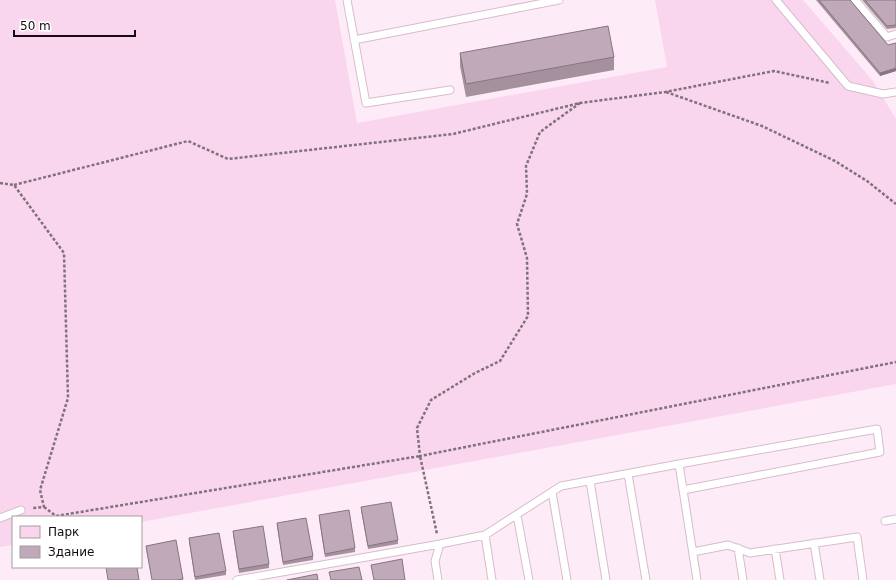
<svg xmlns="http://www.w3.org/2000/svg" width="896" height="580" viewBox="0 0 896 580" font-family="'DejaVu Sans',sans-serif">
<style>
.green{fill:#fad5ee}
.lines{fill:none;stroke-linecap:round;stroke-linejoin:round}
.service-casing{stroke:#d5bdcd;stroke-width:9}
.path{stroke:#7f727b;stroke-width:2.5;stroke-dasharray:3 2;stroke-linecap:butt}
.service{stroke:#fff;stroke-width:7}
.wall{fill:#a5919e}
.shaded-wall{fill:#867681}
.building{fill:#c0a9b8;stroke:#867681}
</style>
<rect width="100%" height="100%" fill="#feebf8"/>
<path class="green" d="M0,0H335L357,123L667,67L655,0H803L873,81L896,119V384L141,522V517H13V545L0,547Z"/>
<g class="lines">
<defs>
<path id="service" d="M347,0L366,103L450,90
M776,0L848,86L883,94L896,92
M855,0L887,37L896,34
M354,40L559,0
M679,464L877,429L880,452L683,490
M628,474L646,580
M590,481L606,580
M552,492L567,580
M517,515L529,580
M0,518L21,510
M885,521L896,519
M485,535L492,580
M814,543L820,580
M440,544L485,535L561,486L679,464L697,580
M738,548L743,580
M775,549L780,580
M693,552L728,545L750,553L857,537L863,580
M237,580L440,544L435,561L438,580"/>
</defs>
<use href="#service" class="service-casing"/>
<path class="path" d="M666,92L762,126L835,161L867,181L896,204
M580,103L540,132L526,166L527,194L517,224L527,258L528,316L500,361L475,373L431,400L417,428L420,456L896,362
M0,183L14,185L64,253L68,398L40,490L44,507L32,508
M14,185L188,141L228,159L453,134L580,103L665,92L774,71L830,83
M44,507L56,516L420,456L437,534"/>
<use href="#service" class="service"/>
</g>
<path class="wall" d="M816,0H850L888,45L896,43V71L880,76Z
M862,0H896V28L887,29Z
M460,53L614,57V70L466,97L460,66Z
M361,507L398,540V544L368,549L361,510Z
M319,515L355,548V552L325,557L319,519Z
M277,523L313,556V560L283,565L277,526Z
M233,531L269,564V568L239,573L233,534Z
M189,538L226,571V575L195,580L189,542Z
M176,540L183,580H152L146,549V546Z"/>
<path class="shaded-wall" d="M896,68V71L880,76V73Z"/>
<path class="building" d="M819,0H850L888,45L896,43V68L880,73Z
M865,0H896V25L887,26Z
M608,26L614,57L466,84L460,53Z
M391,502L398,540L368,546L361,507Z
M349,510L355,548L325,554L319,515Z
M306,518L313,556L283,562L277,523Z
M263,526L269,564L239,569L233,531Z
M219,533L226,571L195,577L189,538Z
M176,540L183,579L177,580H152L146,546Z
M402,559L405,580H374L371,565Z
M106,567H137L139,580H108Z
M359,567L362,580H331L329,572Z
M317,574L318,580H287Z"/>
<rect x="12" y="516" width="130" height="52" fill="#ffffff" stroke="#a19ea0"/>
<rect x="20" y="526" width="20" height="12" fill="#fad5ee" stroke="#a19ea0"/>
<text x="48" y="536" font-size="12" fill="#140c11">Парк</text>
<rect x="20" y="546" width="20" height="12" fill="#c0a9b8" stroke="#a19ea0"/>
<text x="48" y="556" font-size="12" fill="#140c11">Здание</text>
<path d="M14 30v6h121v-6" fill="none" stroke="#140c11" stroke-width="2"/>
<text x="20" y="30" font-size="12" fill="#140c11" stroke="#ffffff" stroke-width="3" paint-order="stroke">50 m</text>
</svg>
